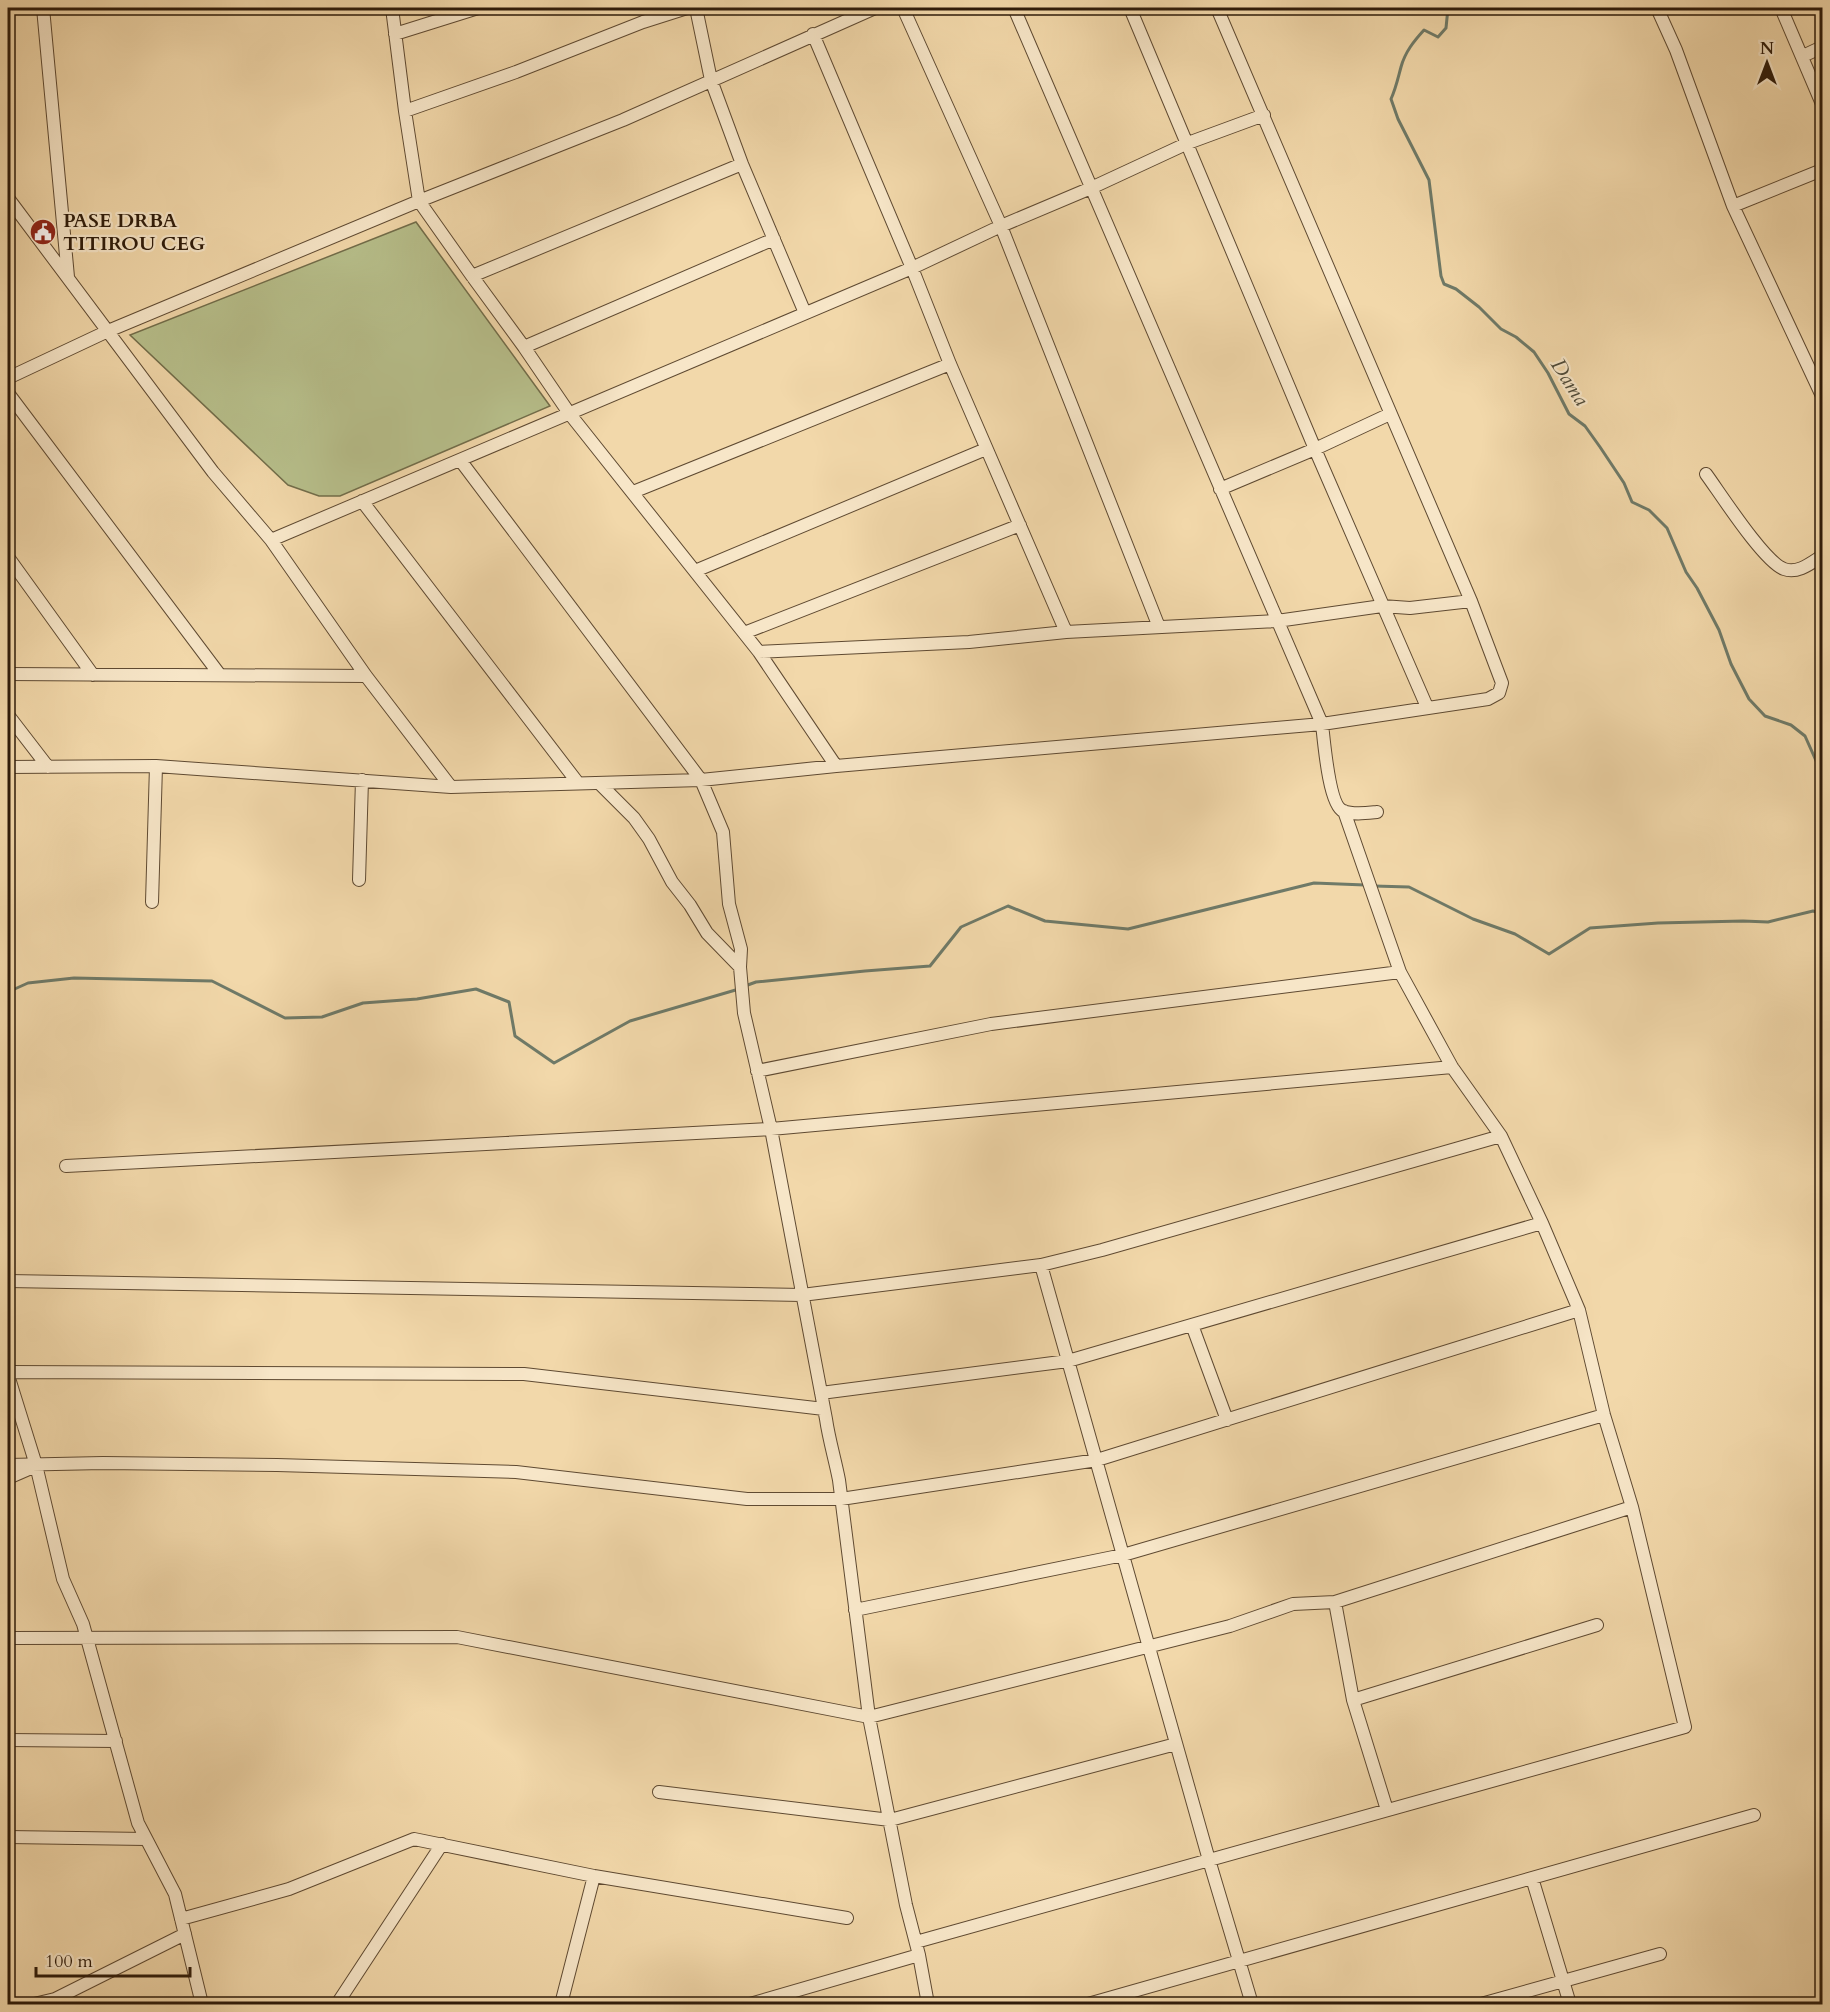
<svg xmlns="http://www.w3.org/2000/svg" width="1830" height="2012" viewBox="0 0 1830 2012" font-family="Cardo,serif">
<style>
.green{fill:#b7bf8b;stroke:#726d4a;stroke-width:1.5}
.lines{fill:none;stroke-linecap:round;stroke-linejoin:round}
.stream{stroke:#6f7a68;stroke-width:3}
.minor-casing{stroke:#5f4a32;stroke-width:14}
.minor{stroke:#f7e6c8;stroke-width:12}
.labels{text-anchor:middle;stroke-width:4.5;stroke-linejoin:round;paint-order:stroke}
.poi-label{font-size:20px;font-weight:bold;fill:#2e1b0a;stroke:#f7e6c8;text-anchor:start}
.water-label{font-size:21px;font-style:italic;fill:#4f4b39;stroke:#f7e6c8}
</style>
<rect width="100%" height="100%" fill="#f2d8aa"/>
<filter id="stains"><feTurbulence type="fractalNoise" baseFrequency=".00333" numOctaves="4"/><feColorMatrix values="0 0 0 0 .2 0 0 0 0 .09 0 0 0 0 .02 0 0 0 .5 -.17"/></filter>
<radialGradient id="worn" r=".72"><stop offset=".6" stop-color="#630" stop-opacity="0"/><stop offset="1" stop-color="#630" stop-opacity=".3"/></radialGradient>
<path class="green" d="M416,222L550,406L340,496H319L288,485L130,335Z"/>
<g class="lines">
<path class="stream" d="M1448,8L1446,28L1438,37L1424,30C1414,41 1405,52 1401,67C1398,78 1396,88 1391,99L1398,119L1429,180L1441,276L1444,284L1456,289L1479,307L1501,329L1516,337L1534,352L1548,373L1569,414L1585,426L1600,447L1624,483L1632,502L1649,510L1667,528L1686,572L1697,588L1719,630L1731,664L1749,699L1765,716L1791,725L1805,736L1822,774
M1374,886L1409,887L1473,919L1515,934L1549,954L1590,928L1658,923L1743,921L1768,922L1813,911L1822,914
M745,986L756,982L865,971L930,966L961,927L1008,906L1045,921L1128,929L1314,883L1365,885
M8,992L28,983L74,978L212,981L285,1018L322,1017L363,1003L417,999L476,989L509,1002L515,1036L554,1063L630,1021L739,989"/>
<defs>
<path id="minor" d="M43,8L68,277
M392,8L405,111L419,201L472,276L524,347L569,413L759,652L836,766
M696,8L711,80L742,164L805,313
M903,8L1001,226L1159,627
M1014,8L1322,724C1324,741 1329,805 1343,811C1353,815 1367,813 1377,812
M1130,8L1315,449L1427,707
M1657,8L1676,50L1733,206L1822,396
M1781,8L1822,104
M395,34L478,8
M813,34L912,268L950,364L1066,632
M1803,56L1822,47
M405,111L516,72L643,22L687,8
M8,198L213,472L271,540L366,676L451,787
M1733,206L1822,170
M472,276L742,164
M524,347L774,239
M8,378L108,331L419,201L623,120L875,8
M8,393L220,675
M460,460L701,780L723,832L729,904L741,949L740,967L744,1013L771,1129L826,1419C829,1440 835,1459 839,1480L869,1717L906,1905L919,1955L928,2004
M1706,474C1720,493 1764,562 1784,569C1798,574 1811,563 1822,556
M1220,489L1315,449L1390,414
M633,492L950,364
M362,501L578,783
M271,540L912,268L1001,226L1091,188L1188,143L1264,115
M8,557L93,675
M695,571L986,449
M744,633L1020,525
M759,652L969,642L1066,632L1277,621L1382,606L1410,608L1471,601
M8,674L366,676
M8,715L48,767
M8,767L156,766L451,787L701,780L836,766L1322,724L1488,699L1499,693L1502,683L1471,601L1217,8
M599,783L634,818L649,839L672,882L690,905L707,933L740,967
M359,880L362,780
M152,902L156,766
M757,1071L991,1024L1400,972
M66,1166L771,1129L1452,1067
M1041,1265L1209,1860L1252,2004
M8,1281L802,1295L1041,1265L1102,1250L1501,1136
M1192,1325L1227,1420
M8,1372L524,1374L824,1409
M8,1375L36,1465L63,1579L83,1624L138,1823L175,1894L202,2004
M821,1393L1068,1361L1542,1223
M8,1465L103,1463L277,1465L516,1472L747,1499H841L1097,1460L1579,1310
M8,1478L31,1468
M1335,1602L1353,1700L1387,1810
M855,1610L1123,1555L1604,1415
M8,1638L457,1637L869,1717L1230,1626L1293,1604L1335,1602L1632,1507
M1353,1700L1597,1625
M8,1740L116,1741
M659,1792L890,1820L1176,1744
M8,1837L146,1839
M1532,1878L1570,2004
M181,1919L289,1889L414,1839L594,1876L847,1918
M916,1942L1685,1727L1632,1507L1604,1415L1579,1310L1542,1223L1501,1136L1452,1067L1400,972L1344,811
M34,2004L55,1999L185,1934
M337,2004L442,1844
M561,2004L594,1876
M750,2004L919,1955
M1088,2004L1754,1815
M1481,2004L1660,1954"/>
</defs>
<use href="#minor" class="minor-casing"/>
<use href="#minor" class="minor"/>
</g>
<defs>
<symbol id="civic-disc" viewBox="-11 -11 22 22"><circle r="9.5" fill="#8f2418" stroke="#f7e6c8"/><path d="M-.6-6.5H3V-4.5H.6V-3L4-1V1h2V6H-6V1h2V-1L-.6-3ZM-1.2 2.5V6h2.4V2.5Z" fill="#fff"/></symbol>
</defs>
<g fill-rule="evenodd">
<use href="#civic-disc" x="28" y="217" width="30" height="30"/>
</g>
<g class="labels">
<g class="poi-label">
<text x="63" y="227">PASE DRBA<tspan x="63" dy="23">TITIROU CEG</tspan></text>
</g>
<g class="water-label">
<text transform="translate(1570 382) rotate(57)" y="7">Dama</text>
</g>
</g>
<rect width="1830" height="2012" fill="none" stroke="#f2d8aa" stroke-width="30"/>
<rect x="9" y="9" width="1812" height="1994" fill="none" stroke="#2e1b0a" stroke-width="3"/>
<rect x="15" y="15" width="1800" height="1982" fill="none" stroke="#2e1b0a" stroke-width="1.5"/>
<g transform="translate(1767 63)" stroke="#f7e6c8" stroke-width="4.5" paint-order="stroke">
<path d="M0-4.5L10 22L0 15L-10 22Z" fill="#2e1b0a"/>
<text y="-9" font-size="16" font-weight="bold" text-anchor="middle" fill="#2e1b0a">N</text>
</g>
<path d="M36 1967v9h154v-9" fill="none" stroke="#2e1b0a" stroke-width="3"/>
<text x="45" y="1967" font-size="18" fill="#2e1b0a" stroke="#f7e6c8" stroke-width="4.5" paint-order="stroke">100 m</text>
<rect width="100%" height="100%" filter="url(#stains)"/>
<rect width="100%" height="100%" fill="url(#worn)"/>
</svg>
